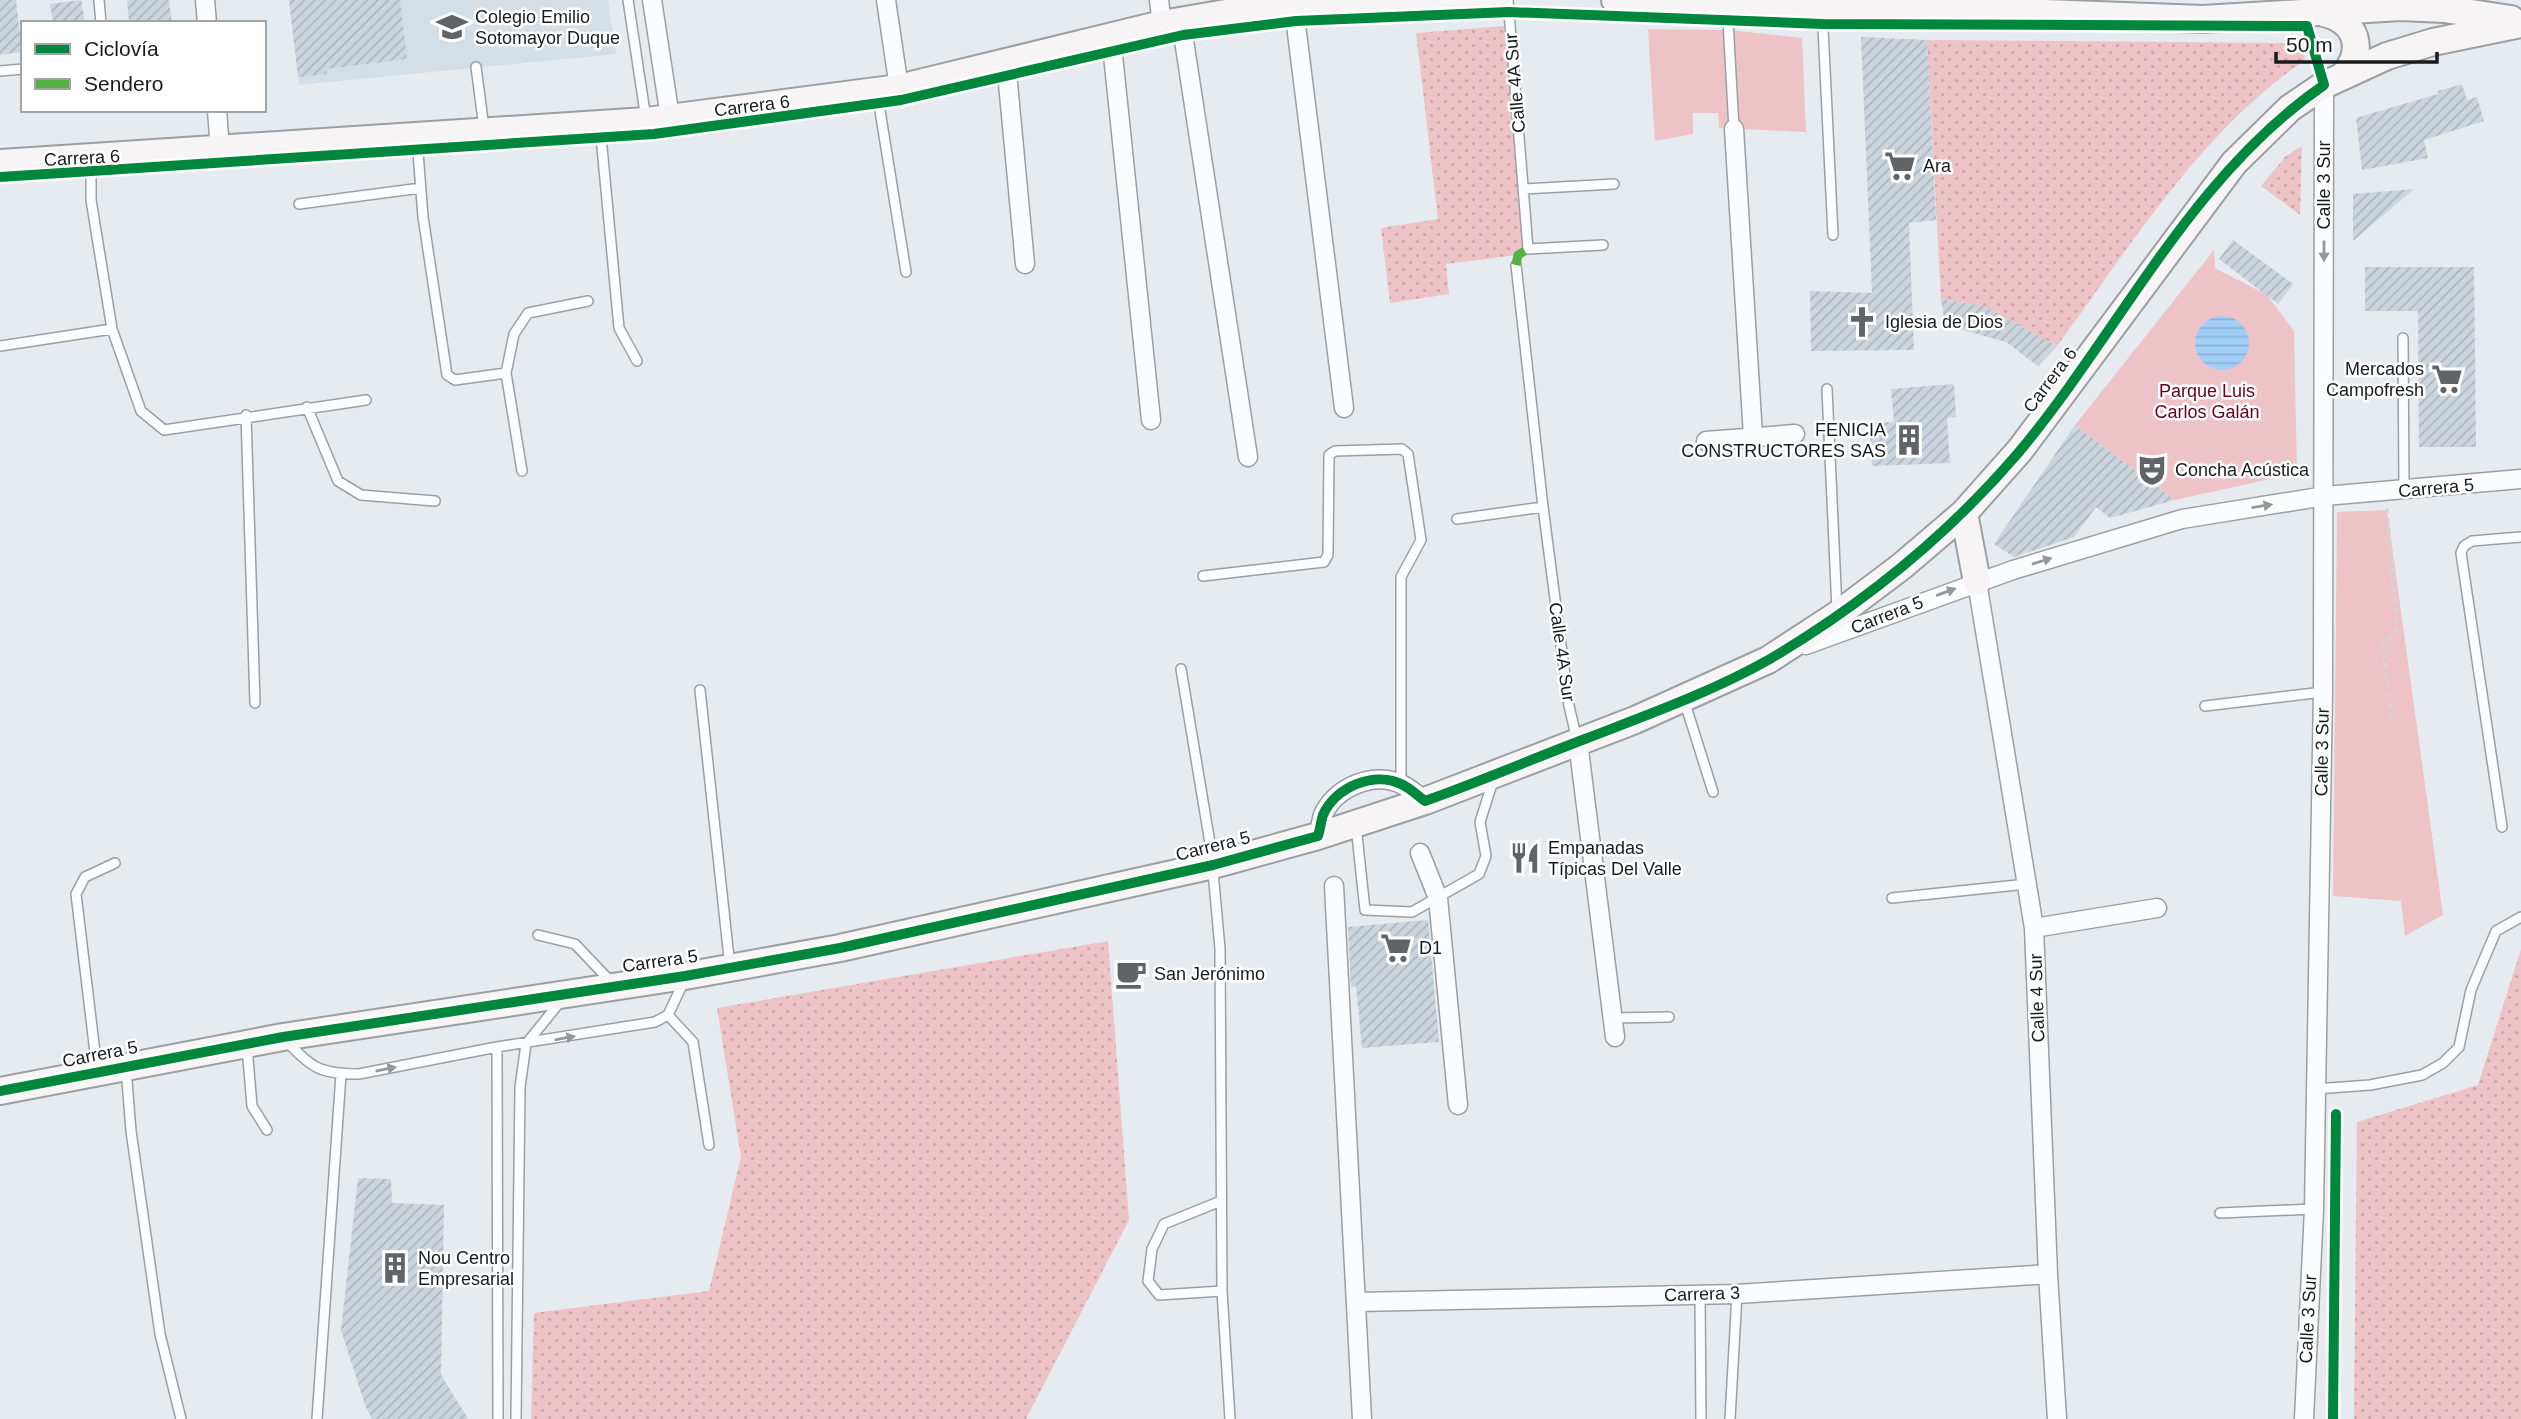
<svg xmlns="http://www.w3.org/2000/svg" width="2521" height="1419" viewBox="0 0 2521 1419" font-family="Helvetica,sans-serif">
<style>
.built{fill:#d4dee7}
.grass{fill:url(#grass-dots)}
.park{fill:#edc3c8}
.water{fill:url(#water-rules)}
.building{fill:url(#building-hatch)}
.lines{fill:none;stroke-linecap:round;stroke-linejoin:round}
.service-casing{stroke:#9c9fa2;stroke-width:12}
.minor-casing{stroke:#9c9fa2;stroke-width:21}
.secondary-casing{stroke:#9c9fa2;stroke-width:30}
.path{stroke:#d3d5d6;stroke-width:3.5;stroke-dasharray:5 5;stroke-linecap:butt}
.service{stroke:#fbfcfd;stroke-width:9}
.minor{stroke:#fbfcfd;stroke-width:18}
.secondary{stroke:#f7f4f5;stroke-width:26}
.quiet{stroke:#55b145;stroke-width:9;stroke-dasharray:18 9;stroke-linecap:butt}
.cycleway-casing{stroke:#fff;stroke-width:15}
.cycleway{stroke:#00873e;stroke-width:10}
.oneway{fill:#959799}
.labels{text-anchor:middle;stroke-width:5;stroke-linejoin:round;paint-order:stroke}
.poi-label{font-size:18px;fill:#181b1e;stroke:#fff;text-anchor:start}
.street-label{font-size:18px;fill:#181b1e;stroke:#fff}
.park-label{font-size:18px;fill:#67001e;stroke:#fff}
</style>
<defs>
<pattern id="grass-dots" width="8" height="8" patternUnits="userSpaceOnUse" patternTransform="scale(1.75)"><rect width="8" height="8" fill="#edc3c8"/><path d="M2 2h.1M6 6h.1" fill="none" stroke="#caa7ab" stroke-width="1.8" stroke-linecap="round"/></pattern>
<pattern id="water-rules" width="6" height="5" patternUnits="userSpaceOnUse" patternTransform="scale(1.75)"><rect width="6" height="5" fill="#a1cff7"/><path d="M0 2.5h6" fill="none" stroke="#8ab1d3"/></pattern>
<pattern id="building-hatch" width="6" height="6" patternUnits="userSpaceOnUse" patternTransform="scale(1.75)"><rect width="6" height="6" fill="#ccd5dd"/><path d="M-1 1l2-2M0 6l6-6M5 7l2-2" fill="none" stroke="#aeb6bd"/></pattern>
</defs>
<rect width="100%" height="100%" fill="#e6ebef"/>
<path class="built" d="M289,0H608L616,54L299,85Z"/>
<path class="grass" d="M1504,26L1523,244L1518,255L1446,264L1449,294L1390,303L1381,228L1438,219L1416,33Z
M1927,40L2301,43L2305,60C2200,132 2132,244 2057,346L1984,306L1941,299Z
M2302,146L2300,215L2261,186L2286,156Z
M1108,941L1129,1220L1026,1419H531L534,1313L709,1291L741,1157L717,1008Z
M2521,949V1419H2354L2357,1122L2478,1085Z"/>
<path class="park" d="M1648,29L1729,30L1802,38L1806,132L1719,128L1718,113H1693V134L1655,141Z
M2214,250L2215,268L2267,295L2294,331L2297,473L2175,500L2075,425Z
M2387,510L2443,915L2405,936L2401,901L2333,896L2337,512Z"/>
<path class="water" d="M2195 343a27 27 0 1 1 54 0a27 27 0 1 1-54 0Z"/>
<path class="building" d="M0,0H16L22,52L0,55Z
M81,0L85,23H53L50,4Z
M127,0H169L172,23H129Z
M289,0H400L407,59L326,69L327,74L298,77Z
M1861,37L1927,40L1936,220L1909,223L1914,350L1811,351L1810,291L1872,293Z
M2462,84L2467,100L2477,97L2484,121L2424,140L2428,158L2362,170L2356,118L2438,94V91Z
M2414,189L2353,241V194Z
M2233,240L2293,284L2278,304L2219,259Z
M2365,267H2474L2476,447H2419L2418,311H2365Z
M1941,299L1984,306L2057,346L2038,366L2006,342L1945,325Z
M1954,384L1956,417L1947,418L1950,463L1872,466L1869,423L1894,422L1891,389Z
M2075,425L2175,500L2110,518L2096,507L2074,537L2014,557L1994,544Z
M1428,920L1439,1042L1362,1048L1356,986L1351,987L1348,927Z
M358,1178L391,1179L392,1203L444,1205L441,1375L468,1419H372L365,1405L341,1330Z"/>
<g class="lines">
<defs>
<path id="service" d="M99,0L101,23
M628,0L646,119
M1508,0L1528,249L1603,245
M1727,2L1734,129
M1822,7L1833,235
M476,67L484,128
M0,71L23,69
M877,92L906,272
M600,126L619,328L637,361
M417,139L423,217L447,375L455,380L506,373L514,334L528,313L588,301
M91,160V200L112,329L141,411L164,430L366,400
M1524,189L1614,184
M299,204L421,188
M1516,265L1543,507L1569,706L1577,740
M2403,338L2404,489
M0,346L112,329
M506,373L522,471
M1827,389L1837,610
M307,407L338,481L361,495L435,501
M246,415L255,703
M1457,519L1543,507
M1203,576L1324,562L1328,555L1329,455L1335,451L1402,449L1408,454L1421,540L1401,577V783
M1181,669L1211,849L1220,949L1222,1291L1159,1295L1148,1281L1152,1249L1164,1224L1221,1201
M700,690L730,967
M1684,700L1713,792
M2205,706L2323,692
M1356,826L1365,910L1412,912L1479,874L1486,856L1480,822L1493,781
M2502,827L2461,553L2464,546L2472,541L2521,537
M1892,898L2027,884
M538,935L575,944L613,984
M668,1015L693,1042L709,1145
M1613,1018L1669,1017
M286,1041C313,1068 319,1074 359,1074L497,1047L655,1022L668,1015L684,981
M247,1047L252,1106L267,1130
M497,1047L498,1419
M97,1069L76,894L85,877L115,863
M126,1069L131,1131L160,1334L181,1419
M2315,1089L2370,1085L2422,1075L2443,1063L2459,1047L2471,990L2496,931L2521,917
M2220,1213L2314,1209
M1222,1291L1230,1419
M1700,1294L1701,1419
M317,1419L341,1074
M516,1419L520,1087L526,1044L560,1002
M1730,1419L1737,1294"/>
<path id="minor" d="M205,0L207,23
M652,0L670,117
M886,0L899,88
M1159,0L1162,24
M1294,9L1344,408
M1181,21L1248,457
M1111,36L1151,420
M1006,62L1025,264
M217,110L220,150
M1734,129L1753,436
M1706,441L1795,434
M1977,582L2034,928L2048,1274L2057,1419
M1806,645L2013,570L2182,519L2325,496L2521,479
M1578,742L1615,1037
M1318,836C1320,830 1321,821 1323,815C1335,787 1375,770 1403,785C1411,789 1418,796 1425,801
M1420,853L1438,898L1458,1105
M1334,886L1362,1419
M2034,928L2157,908
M1357,1302L1737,1294L2048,1274
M2304,1419L2314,1209L2323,692L2324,85"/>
<path id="secondary" d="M1615,0L1727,1L2203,19L2401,7L2444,9L2511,19
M2324,13C2357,21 2366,50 2343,76
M0,163L646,121L899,88L1162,24L1232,12L1496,0
M1964,513L1977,582
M0,1091L283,1037L685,976L840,948L1213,865L1318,836L1425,801L1635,720L1768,660L1837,615L1902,566L1964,513L2020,450L2234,163L2290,108L2324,85L2387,56L2433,42L2521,24"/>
</defs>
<use href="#service" class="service-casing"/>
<use href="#minor" class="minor-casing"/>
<use href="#secondary" class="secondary-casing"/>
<path class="path" d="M2387,508L2397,629L2383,646L2392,716"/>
<use href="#service" class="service"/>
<use href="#minor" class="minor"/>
<use href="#secondary" class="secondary"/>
<path class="quiet" d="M1516,265L1518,255L1528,249"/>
<defs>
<path id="cycleway" d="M0,177L654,134L901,100L1183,35L1296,21L1509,12L1823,24L2307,26L2324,85C2191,176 2120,331 2019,452C1949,534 1863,604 1770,659C1712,692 1647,715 1585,739C1532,759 1479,782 1425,801C1418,796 1411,789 1403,785C1375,770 1335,787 1323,815C1321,821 1320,830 1318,836L1213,865L840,948L685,976L283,1037L0,1091
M2333,1419L2336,1114"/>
</defs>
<use href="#cycleway" class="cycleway-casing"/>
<use href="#cycleway" class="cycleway"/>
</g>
<defs><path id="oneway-solid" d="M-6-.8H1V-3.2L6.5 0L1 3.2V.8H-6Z" transform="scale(1.75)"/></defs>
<g class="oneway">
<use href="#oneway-solid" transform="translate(2324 251) rotate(90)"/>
<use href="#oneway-solid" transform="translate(2262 506) rotate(-9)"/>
<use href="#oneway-solid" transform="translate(2042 561) rotate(-17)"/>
<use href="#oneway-solid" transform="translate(1946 592) rotate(-20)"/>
<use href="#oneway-solid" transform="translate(565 1038) rotate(-10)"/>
<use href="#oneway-solid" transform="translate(386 1069) rotate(-11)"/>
</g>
<defs>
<symbol id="school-bare" viewBox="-9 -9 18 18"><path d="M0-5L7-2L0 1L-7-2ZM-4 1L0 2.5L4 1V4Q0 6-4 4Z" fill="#606467" stroke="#fff" stroke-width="2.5" paint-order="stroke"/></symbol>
<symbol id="supermarket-bare" viewBox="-9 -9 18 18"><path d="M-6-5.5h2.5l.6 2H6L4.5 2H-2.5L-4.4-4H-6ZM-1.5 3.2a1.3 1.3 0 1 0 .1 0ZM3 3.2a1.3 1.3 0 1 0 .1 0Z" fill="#606467" stroke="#fff" stroke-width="2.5" paint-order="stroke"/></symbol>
<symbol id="church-bare" viewBox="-9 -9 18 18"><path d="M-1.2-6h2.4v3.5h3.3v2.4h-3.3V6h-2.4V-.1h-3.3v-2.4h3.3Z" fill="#606467" stroke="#fff" stroke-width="2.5" paint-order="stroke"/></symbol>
<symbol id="building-bare" viewBox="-9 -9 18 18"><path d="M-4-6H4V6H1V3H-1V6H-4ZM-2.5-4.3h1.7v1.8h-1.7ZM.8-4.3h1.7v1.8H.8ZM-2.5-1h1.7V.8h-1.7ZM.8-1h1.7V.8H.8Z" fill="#606467" stroke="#fff" stroke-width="2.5" paint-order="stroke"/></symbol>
<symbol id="theatre-bare" viewBox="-9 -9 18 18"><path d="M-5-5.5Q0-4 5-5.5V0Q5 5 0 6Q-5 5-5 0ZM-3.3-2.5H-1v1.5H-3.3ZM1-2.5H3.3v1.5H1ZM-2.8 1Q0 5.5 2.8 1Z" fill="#606467" stroke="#fff" stroke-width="2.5" paint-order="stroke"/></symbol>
<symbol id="restaurant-bare" viewBox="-9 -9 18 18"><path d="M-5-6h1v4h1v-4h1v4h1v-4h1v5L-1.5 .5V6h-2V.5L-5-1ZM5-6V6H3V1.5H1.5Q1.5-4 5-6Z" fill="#606467" stroke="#fff" stroke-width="2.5" paint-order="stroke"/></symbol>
<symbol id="cafe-bare" viewBox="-9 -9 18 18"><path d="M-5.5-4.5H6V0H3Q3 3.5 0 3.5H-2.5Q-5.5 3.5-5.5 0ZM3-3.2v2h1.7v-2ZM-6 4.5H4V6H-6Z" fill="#606467" stroke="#fff" stroke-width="2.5" paint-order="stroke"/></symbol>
</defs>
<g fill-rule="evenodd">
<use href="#school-bare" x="430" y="5" width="44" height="44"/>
<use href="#supermarket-bare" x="1878" y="144" width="44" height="44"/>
<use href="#church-bare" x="1840" y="300" width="44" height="44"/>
<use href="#supermarket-bare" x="2425" y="357" width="44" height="44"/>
<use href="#building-bare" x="1887" y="418" width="44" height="44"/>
<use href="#theatre-bare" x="2130" y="448" width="44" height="44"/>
<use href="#restaurant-bare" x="1503" y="836" width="44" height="44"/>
<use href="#supermarket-bare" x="1374" y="926" width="44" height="44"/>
<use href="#cafe-bare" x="1109" y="952" width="44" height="44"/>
<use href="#building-bare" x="373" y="1246" width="44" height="44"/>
</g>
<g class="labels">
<g class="poi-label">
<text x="475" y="23">Colegio Emilio<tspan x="475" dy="21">Sotomayor Duque</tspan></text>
<text x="1923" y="172">Ara</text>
<text x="1885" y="328">Iglesia de Dios</text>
<text x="2424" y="375" text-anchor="end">Mercados<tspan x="2424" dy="21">Campofresh</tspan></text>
<text x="1886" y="436" text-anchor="end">FENICIA<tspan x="1886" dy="21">CONSTRUCTORES SAS</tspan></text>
<text x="2175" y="476">Concha Acústica</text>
<text x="1548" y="854">Empanadas<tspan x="1548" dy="21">Típicas Del Valle</tspan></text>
<text x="1419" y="954">D1</text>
<text x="1154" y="980">San Jerónimo</text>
<text x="418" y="1264">Nou Centro<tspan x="418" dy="21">Empresarial</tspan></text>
</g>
<g class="street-label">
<text transform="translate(1515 83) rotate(-95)" y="6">Calle 4A Sur</text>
<text transform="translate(752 106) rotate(-7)" y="6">Carrera 6</text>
<text transform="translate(82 158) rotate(-3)" y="6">Carrera 6</text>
<text transform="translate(2324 185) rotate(-90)" y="6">Calle 3 Sur</text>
<text transform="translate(2050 380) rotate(-53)" y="6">Carrera 6</text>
<text transform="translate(2436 488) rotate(-5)" y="6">Carrera 5</text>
<text transform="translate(1887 615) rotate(-21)" y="6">Carrera 5</text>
<text transform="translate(1562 652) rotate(82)" y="6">Calle 4A Sur</text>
<text transform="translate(2322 752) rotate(-89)" y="6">Calle 3 Sur</text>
<text transform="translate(1213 846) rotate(-14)" y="6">Carrera 5</text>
<text transform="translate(660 961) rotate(-8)" y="6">Carrera 5</text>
<text transform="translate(2037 998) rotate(-92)" y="6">Calle 4 Sur</text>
<text transform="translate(100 1054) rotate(-11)" y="6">Carrera 5</text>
<text transform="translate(1702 1294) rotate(-2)" y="6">Carrera 3</text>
<text transform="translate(2308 1319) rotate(-87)" y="6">Calle 3 Sur</text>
</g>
<g class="park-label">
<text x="2207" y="397">Parque Luis<tspan x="2207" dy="21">Carlos Galán</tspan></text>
</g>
</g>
<rect x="21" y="21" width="245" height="91" fill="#ffffff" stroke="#a3a4a5" stroke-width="2"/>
<rect x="35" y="44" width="35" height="10" fill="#00873e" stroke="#a3a4a5" stroke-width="2"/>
<text x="84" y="56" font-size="21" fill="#181b1e">Ciclovía</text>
<rect x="35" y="79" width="35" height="10" fill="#55b145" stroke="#a3a4a5" stroke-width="2"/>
<text x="84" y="91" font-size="21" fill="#181b1e">Sendero</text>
<path d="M2276 52v10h161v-10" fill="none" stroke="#181b1e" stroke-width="3.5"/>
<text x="2286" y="52" font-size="21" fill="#181b1e" stroke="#ffffff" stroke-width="5" paint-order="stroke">50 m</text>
</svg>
